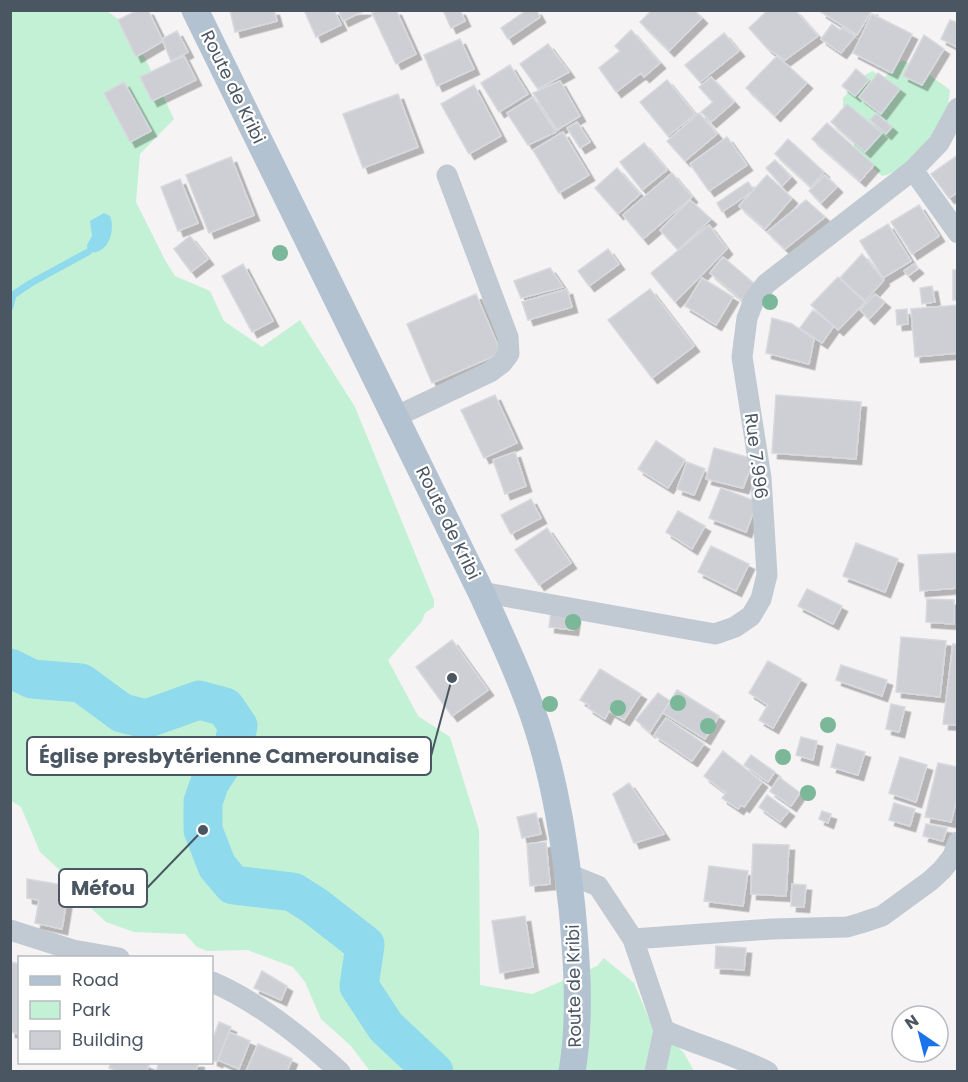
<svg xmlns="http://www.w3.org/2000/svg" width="968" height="1082" viewBox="0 0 968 1082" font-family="Poppins,sans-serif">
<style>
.green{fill:#c3f1d5}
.water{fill:#90daee}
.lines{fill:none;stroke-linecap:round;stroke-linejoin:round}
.stream{stroke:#90daee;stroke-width:7}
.river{stroke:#90daee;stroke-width:39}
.building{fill:#cdcfd5;stroke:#d7d9de;stroke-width:1.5;filter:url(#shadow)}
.minor{stroke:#c1cad2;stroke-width:21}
.major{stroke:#b3c2d1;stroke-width:27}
.tree{fill:#7bb799}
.labels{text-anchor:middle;stroke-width:4.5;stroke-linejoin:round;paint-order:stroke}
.street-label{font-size:18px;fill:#4a5661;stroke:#fff}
.leader{fill:none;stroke:#4a5661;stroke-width:2}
.callout-dot{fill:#4a5661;stroke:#fff;stroke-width:2}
.callout{fill:#fff;stroke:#4a5661;stroke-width:2}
.callout-label{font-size:20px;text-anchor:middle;font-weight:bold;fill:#4a5661}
</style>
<defs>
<filter id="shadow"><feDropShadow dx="5.5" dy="5.5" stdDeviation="0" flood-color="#0004"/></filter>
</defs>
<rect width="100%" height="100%" fill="#f5f3f3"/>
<path class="green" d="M10,11H107L125,24L145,58L174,119L140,154L136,202L165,260L175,276L210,291L224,321L262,347L300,320L355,407L434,600V607L425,613L422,621L388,660L418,716L450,737L479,830L480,985L532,994L597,966L604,958L634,983L649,1019L684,1053L694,1071H696H370L351,1046L321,1019L305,982L293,967L247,950L207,951L197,947L185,934L134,932L106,922L92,909L76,885L40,852L21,807L10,800Z
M902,60L924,71L950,90C949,97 949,106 946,114C938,136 906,172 882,176L859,155L854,148L855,130L843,110V98L865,75L872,71L884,78Z"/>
<path class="water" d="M104,213L110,216C116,231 108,256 88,252L87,245L92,236L90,221Z"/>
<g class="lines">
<path class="stream" d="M10,307L13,295L31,283L88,252"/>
<path class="river" d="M10,668L32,679L81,683L122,713L146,719L199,700L225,707L238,726L233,747L210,782L203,802V830L217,866L233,885L293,892L315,906L365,945L359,986L386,1027L434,1072"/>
</g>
<path class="building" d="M138,10H148L163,41L136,57L118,20Z
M230,10H274L277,21L235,32Z
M304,10H334L341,25L316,37Z
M338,10H366L343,21Z
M378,10H396L416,54L396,64L372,13Z
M443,10H460L465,21L451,28Z
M527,10H536L540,17L508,39L501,28Z
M652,10H694L702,18L669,51L640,22Z
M768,10H795L818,36L785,60L767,48L749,28Z
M823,10H872L857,35L821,12Z
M872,14L912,34L892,73L853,53Z
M950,20L958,23L957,47L941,39Z
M832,24L840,30L842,28L855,36L841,53L821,39Z
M631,30L660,63L644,77L641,73L616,92L599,68L620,51L615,46Z
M177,31L188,52L171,61L162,39Z
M724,33L739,51L700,82L685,65Z
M924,35L944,49L922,85L903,76Z
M460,39L474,69L437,86L424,55Z
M548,44L569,72L538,89L520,64Z
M184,56L196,80L152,101L140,77Z
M777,56L807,83L775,116L746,88Z
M510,65L528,94L499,112L481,83Z
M856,69L869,80L855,96L842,86Z
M878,73L900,89L881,114L859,97Z
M711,77L734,102L711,122L701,112L713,102L699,87Z
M667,80L695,114L668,136L640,102Z
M560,81L580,116L557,130L533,93Z
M124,82L151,131L130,142L104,93Z
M474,85L501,136L469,154L441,104Z
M398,94L418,147L363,168L343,114Z
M533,97L556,132L528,145L507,113Z
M847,104L882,133L865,152L831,122Z
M699,113L717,134L685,161L667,141Z
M876,113L892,127L886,134L870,120Z
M577,122L590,142L580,148L567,128Z
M827,123L874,165L860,181L812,139Z
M563,132L589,175L559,193L533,150Z
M727,137L747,165L709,191L690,164Z
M788,139L824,172L811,187L775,154Z
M644,143L667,170L642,190L620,162Z
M958,155V192L949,198L931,174Z
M231,157L254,215L209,233L186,175Z
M775,160L791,177L782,186L766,168Z
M617,168L640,194L618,214L595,188Z
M672,173L692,197L643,239L623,215Z
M767,175L792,198L765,229L739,206Z
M825,175L837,187L821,203L809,191Z
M180,179L198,223L178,231L161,187Z
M748,182L754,190L722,212L717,203Z
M690,200L711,219L678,250L660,230Z
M806,200L825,217L785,249L767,232Z
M919,205L939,236L912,254L891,222Z
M888,224L911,261L883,278L860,241Z
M709,225L727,249L675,302L651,273Z
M190,236L208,259L191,272L174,249Z
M608,249L619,264L589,286L578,271Z
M862,254L884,280L865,301L840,278Z
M723,257L757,286L743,301L710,273Z
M243,264L273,321L252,332L222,276Z
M914,264L918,268L908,276L904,271Z
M550,268L563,287L521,298L514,281Z
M953,270H958V300H953Z
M838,277L865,302L838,330L811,305Z
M702,278L733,297L716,325L685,306Z
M932,286L935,302L922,304L920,288Z
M567,289L572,307L528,320L522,302Z
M650,289L694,346L652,378L608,320Z
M476,294L501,353L432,383L407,324Z
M875,294L885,302L869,319L860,310Z
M958,305V353L915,357L911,309Z
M907,309L908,324L897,325L896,310Z
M813,310L834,326L822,343L800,328Z
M772,318L792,324L814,339L809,364L766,353Z
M495,395L517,443L484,458L461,410Z
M776,395L861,402L856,459L772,453Z
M656,441L685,460L668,488L638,469Z
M714,448L754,459L743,488L706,479Z
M515,452L526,486L505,494L493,460Z
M687,462L705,469L694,495L677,489Z
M721,488L757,502L746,532L709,518Z
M531,499L541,518L511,534L501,515Z
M678,511L705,526L692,549L666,532Z
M547,528L571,563L539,585L515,550Z
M856,543L898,559L885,592L843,576Z
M711,546L749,564L736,591L698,572Z
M957,553V588L920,591L918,555Z
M807,589L842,606L833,624L798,606Z
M927,599L954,600V624L926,622Z
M551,612L575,616L573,630L549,627Z
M901,637L946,641L940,697L896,692Z
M452,640L488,690L452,716L416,667Z
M953,644L958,645V725L943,724Z
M768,661L801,679L773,728L759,720L768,705L749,693Z
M841,665L887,680L882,696L836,680Z
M600,669L641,694L624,720L609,711L605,719L588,708L589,705L580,700Z
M677,690L719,716L705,739L663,713Z
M658,693L670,701L650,732L636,720Z
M891,704L905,707L899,732L886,729Z
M666,718L704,744L692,761L654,735Z
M801,737L817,741L813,760L796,755Z
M837,744L865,752L858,775L831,767Z
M723,751L762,782L744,807L741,805L738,809L722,798L726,793L704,776Z
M751,755L775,772L768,782L744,765Z
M900,757L927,765L916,802L889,793Z
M938,763L958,767V795L951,822L925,817Z
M779,777L800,793L791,806L770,791Z
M629,783L664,834L634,843L613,794Z
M767,795L789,811L780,822L759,807Z
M894,803L915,809L910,826L889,820Z
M822,811L831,814L828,823L819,819Z
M536,813L541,834L522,838L517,817Z
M926,824L947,828L943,841L923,836Z
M546,842L550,884L530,886L527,844Z
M753,844L789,845L786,896L751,894Z
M709,866L748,871L743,906L704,901Z
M27,879L69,886L62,929L35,923L39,900L27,898Z
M792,884L806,885L804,907L791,906Z
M525,916L533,967L500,973L492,921Z
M716,946L746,948L744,970L715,968Z
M10,962L20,964V1034L10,1032Z
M262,971L287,986L281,1000L254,988Z
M219,1022L231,1027L217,1062L212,1060V1041Z
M229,1032L250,1041L239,1069L218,1060Z
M258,1044L292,1059L287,1072L246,1071Z
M111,1062H142L149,1065L146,1072H118L109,1068Z
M159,1062H198L199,1063L195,1072H156Z"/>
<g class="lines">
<path class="minor" d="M913,170L958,233
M395,417L490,372L502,363L509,354L508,337L447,175
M481,592L715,634L735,627L751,616L761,599L767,575L761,478L742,357L747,318L754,300L766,284L913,170L939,143L958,108
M568,874L598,886L633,939L664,1030L655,1072
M10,930L73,950L119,958
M633,939L772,929L847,927L861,923L882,916L930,881L942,870L953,856L958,842
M212,982C257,1001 303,1038 340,1072
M664,1030C698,1046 734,1054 768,1072"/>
<path class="major" d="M195,10L481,592C501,636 522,680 537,726C556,785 565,847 572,908C577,962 581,1018 572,1072"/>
</g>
<g class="tree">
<circle cx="280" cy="253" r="8"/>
<circle cx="770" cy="302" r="8"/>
<circle cx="573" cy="622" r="8"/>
<circle cx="678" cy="703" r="8"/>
<circle cx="550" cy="704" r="8"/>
<circle cx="618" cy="708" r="8"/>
<circle cx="828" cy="725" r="8"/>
<circle cx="708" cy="726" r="8"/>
<circle cx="783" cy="757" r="8"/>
<circle cx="808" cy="793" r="8"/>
</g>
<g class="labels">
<g class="street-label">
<text transform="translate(233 87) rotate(64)" y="6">Route de Kribi</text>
<text transform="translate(756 456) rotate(83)" y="6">Rue 7.996</text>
<text transform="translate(448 523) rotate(64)" y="6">Route de Kribi</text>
<text transform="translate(574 986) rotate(-91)" y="6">Route de Kribi</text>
</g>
</g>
<path class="leader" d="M452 678L431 756M203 830L147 888"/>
<g class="callout-dot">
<circle cx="452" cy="678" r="6"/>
<circle cx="203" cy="830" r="6"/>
</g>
<g class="callout">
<rect x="27" y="737" width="404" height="38" rx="6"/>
<rect x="59" y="869" width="88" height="38" rx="6"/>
</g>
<g class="callout-label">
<text x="229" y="763">Église presbytérienne Camerounaise</text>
<text x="103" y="895">Méfou</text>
</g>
<rect width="968" height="1082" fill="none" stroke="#4a5661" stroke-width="24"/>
<rect x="18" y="956" width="195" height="108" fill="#ffffff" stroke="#b7bbc0" stroke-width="1.5"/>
<rect x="30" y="976" width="30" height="9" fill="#b3c2d1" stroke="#b7bbc0" stroke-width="1.5"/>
<text x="72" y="986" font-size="18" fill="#4a5661">Road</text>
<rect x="30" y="1001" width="30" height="18" fill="#c3f1d5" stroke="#b7bbc0" stroke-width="1.5"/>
<text x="72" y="1016" font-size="18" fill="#4a5661">Park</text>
<rect x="30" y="1031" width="30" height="18" fill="#cdcfd5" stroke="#b7bbc0" stroke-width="1.5"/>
<text x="72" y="1046" font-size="18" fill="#4a5661">Building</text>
<g transform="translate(920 1034) rotate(325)"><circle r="28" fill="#ffffff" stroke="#b7bbc0" stroke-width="1.5"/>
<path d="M0-4.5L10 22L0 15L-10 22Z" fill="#1a73e8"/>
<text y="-9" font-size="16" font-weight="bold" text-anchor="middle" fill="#4a5661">N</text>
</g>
</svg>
